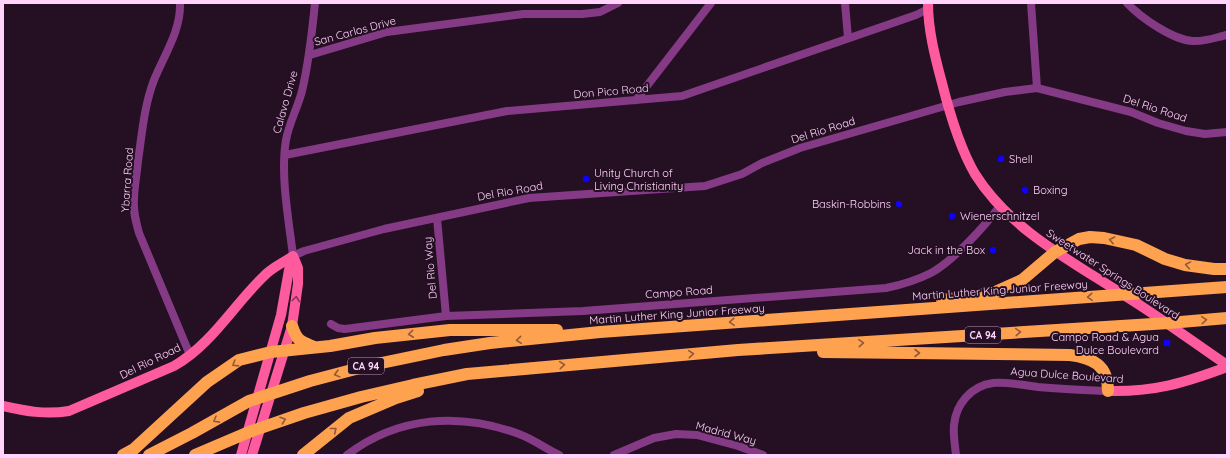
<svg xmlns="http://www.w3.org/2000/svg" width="1230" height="458" viewBox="0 0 1230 458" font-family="Quicksand,sans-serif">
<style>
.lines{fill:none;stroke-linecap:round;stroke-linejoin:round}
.minor{stroke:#843a84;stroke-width:8}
.major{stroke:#fe5b9f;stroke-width:10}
.highway{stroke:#fea24f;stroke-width:12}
.oneway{stroke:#925839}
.oneway2{stroke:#87315b}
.poi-dot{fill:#0f01fd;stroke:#250f23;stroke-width:1.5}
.labels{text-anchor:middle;stroke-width:4;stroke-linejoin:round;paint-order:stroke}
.shield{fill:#250f23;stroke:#be98bb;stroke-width:1}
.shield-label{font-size:10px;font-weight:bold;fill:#ffd3fc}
.street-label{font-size:11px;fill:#ffd3fc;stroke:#250f23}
.poi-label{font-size:11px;fill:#ffd3fc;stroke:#250f23;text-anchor:start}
</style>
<rect width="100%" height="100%" fill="#250f23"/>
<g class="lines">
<path class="minor" d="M180,3C181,31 164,55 154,80C144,106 142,134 138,161C137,174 134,187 134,200C133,212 136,222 139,233L190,355
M315,3C312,33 309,62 302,91C298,107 289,123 286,140C280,175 289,221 293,256L304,251L384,229L529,198L705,186L742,174L762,163L800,148L959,102L1005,92L1037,88L1131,112L1158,123L1186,131L1205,134L1227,132
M845,3L848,38
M1031,3L1037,88
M1127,3C1141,18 1173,40 1193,41C1204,42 1217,37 1227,35
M310,55L387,32L523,14H582L600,12L618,3
M636,100L711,3
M285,155L507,111L682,96L916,15L928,9
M437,218L446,316
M331,324L338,328L345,329L446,316L583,311L886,288C901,285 917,280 931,273C953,261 984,227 1000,206
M347,455C398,416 460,412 519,434C533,439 546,449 559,455
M614,455L654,438L676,434L697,435L738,446L763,455
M956,455C955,445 953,435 954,425C956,404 971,386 993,383C1007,382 1023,385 1038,387C1061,389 1085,390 1108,391"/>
<path class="major" d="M928,3C928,30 935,57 942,83C949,111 961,150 975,174C1010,230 1073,262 1127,297C1161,318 1193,342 1227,365
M1108,391C1155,392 1184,383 1227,367
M3,406C26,411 45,415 69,411L174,366C211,345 233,306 263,277C271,268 283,263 293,256
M241,455L281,315L289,270L293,256
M252,455L292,326L298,284V268L293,256"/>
<path class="highway" d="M942,300L993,293L1022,280L1055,252L1079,239L1090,237L1104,238L1136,245L1165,259L1185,265L1214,269H1227
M292,326C297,341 300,341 314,347
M823,352L1070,355C1093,358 1108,365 1108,391
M123,455L134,449L207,382L239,360L271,352L330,346L375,338L450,330H557
M149,455L192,433L249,401L310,381L367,366L444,350L490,343L600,332L1227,287
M195,455L249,432L304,413L361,397L413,385L467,374L738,350L1169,323L1227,318
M303,455L349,418L396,398L418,391"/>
</g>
<defs><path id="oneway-chevron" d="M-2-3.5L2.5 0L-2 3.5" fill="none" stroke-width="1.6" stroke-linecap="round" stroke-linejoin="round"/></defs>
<g class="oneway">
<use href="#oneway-chevron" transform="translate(1112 240) rotate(-167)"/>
<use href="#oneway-chevron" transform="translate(1188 265) rotate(-170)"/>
<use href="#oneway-chevron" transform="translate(1090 297) rotate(176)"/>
<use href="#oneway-chevron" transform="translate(1204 320) rotate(-5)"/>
<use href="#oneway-chevron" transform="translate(732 322) rotate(176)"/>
<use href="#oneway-chevron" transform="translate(1018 332) rotate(-4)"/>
<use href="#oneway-chevron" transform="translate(411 334) rotate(174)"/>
<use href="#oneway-chevron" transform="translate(519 340) rotate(175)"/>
<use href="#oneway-chevron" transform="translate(861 343) rotate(-4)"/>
<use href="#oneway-chevron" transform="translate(917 353)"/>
<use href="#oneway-chevron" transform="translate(691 354) rotate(-5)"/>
<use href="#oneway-chevron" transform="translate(235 364) rotate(148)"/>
<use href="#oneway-chevron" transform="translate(562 365) rotate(-5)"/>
<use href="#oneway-chevron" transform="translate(337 374) rotate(165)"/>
<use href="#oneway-chevron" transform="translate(216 420) rotate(151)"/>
<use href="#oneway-chevron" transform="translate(283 420) rotate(-19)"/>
<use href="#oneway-chevron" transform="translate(334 430) rotate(-39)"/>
</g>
<use class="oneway2" href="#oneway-chevron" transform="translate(296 299) rotate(-82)"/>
<g class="poi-dot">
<circle cx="1001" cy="159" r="4"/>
<circle cx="586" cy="179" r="4"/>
<circle cx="1025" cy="190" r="4"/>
<circle cx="899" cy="204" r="4"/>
<circle cx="952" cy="216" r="4"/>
<circle cx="993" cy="250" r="4"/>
<rect x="1163" y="339" width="8" height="8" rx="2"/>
</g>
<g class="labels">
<g class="shield">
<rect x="965" y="327" width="36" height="16" rx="3"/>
<rect x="348" y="358" width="36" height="16" rx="3"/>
</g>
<g class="shield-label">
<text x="983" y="339">CA 94</text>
<text x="366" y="370">CA 94</text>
</g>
<g class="street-label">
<text transform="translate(355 31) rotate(-15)" y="4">San Carlos Drive</text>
<text transform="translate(611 91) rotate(-5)" y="4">Don Pico Road</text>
<text transform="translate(285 102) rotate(-74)" y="4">Calavo Drive</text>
<text transform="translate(1155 108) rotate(18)" y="4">Del Rio Road</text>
<text transform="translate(823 130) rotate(-17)" y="4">Del Rio Road</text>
<text transform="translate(127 180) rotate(-86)" y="4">Ybarra Road</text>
<text transform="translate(510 191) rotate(-10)" y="4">Del Rio Road</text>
<text transform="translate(430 268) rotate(-95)" y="4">Del Rio Way</text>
<text transform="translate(1113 274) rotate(33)" y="4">Sweetwater Springs Boulevard</text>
<text transform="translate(1000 290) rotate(-4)" y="4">Martin Luther King Junior Freeway</text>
<text transform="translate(679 292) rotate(-4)" y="4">Campo Road</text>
<text transform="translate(677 314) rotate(-4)" y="4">Martin Luther King Junior Freeway</text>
<text transform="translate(150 361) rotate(-26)" y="4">Del Rio Road</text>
<text transform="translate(1067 375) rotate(4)" y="4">Agua Dulce Boulevard</text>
<text transform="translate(726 433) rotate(15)" y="4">Madrid Way</text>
</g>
<g class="poi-label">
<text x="1009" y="163">Shell</text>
<text x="594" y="177">Unity Church of<tspan x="594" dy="13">Living Christianity</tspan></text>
<text x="1033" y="194">Boxing</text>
<text x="891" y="208" text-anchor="end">Baskin-Robbins</text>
<text x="960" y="220">Wienerschnitzel</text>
<text x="985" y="254" text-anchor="end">Jack in the Box</text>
<text x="1159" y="341" text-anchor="end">Campo Road &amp; Agua<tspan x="1159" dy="13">Dulce Boulevard</tspan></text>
</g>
</g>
<rect width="1230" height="458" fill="none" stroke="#ffd3fc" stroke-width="8"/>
</svg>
